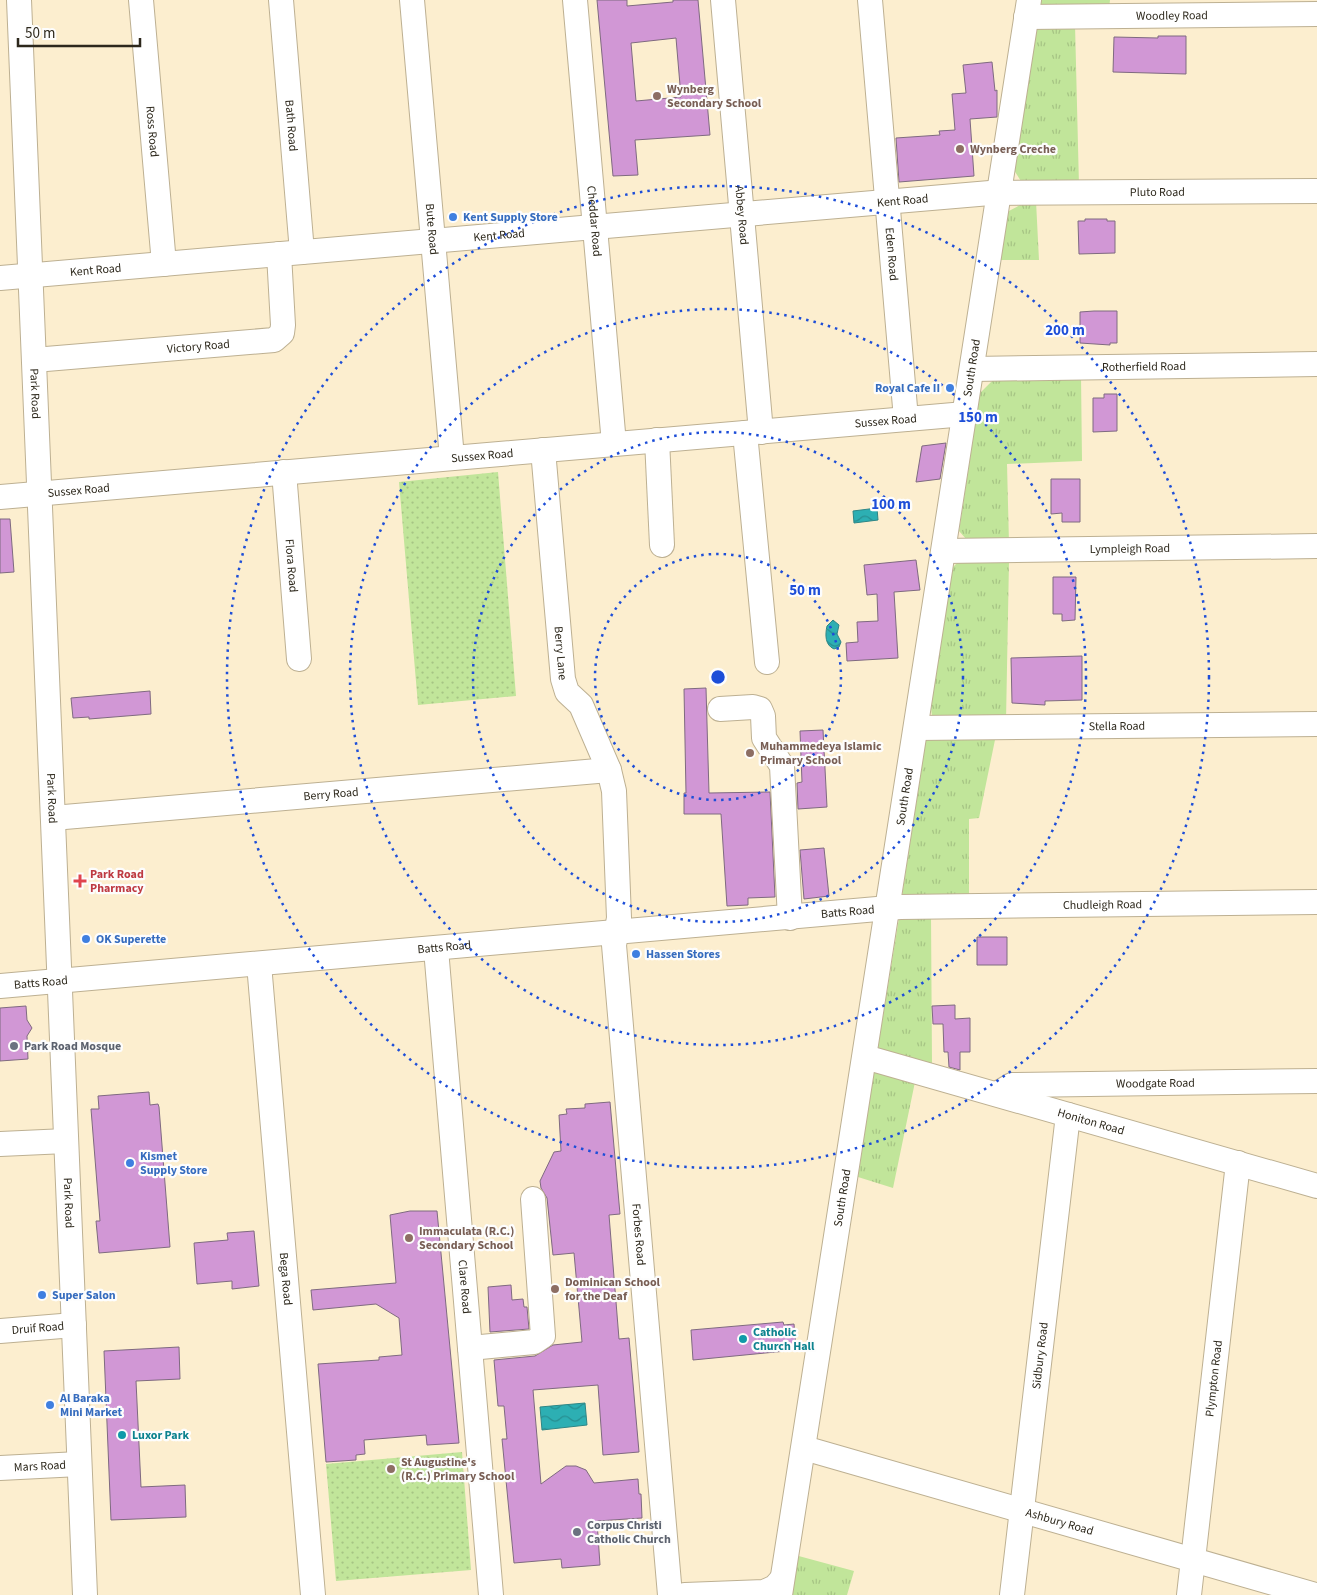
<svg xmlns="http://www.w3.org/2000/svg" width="1317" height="1595" viewBox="0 0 1317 1595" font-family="'Source Sans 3',sans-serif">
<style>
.grass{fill:url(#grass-tufts)}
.park{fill:url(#park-dots)}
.water{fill:url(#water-waves);stroke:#2d8686}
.building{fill:#d197d5;stroke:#7f6a80;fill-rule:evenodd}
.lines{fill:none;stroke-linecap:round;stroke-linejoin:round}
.minor-casing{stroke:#bdb092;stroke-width:26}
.minor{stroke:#fff;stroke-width:24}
.ring{fill:none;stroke:#1d4ed8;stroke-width:2.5;stroke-dasharray:2.5 5}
.education-dot{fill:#8d6e63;stroke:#fdfdfd;stroke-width:2}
.shop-dot{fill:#3f7fe0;stroke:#fdfdfd;stroke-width:2}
.health-dot{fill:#e0444e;stroke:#fdfdfd;stroke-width:2}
.worship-dot{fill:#6b7280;stroke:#fdfdfd;stroke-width:2}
.culture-dot{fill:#0f9aa8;stroke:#fdfdfd;stroke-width:2}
.labels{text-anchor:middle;stroke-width:4.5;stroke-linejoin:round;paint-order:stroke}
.street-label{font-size:12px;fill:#2d281c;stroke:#fdfdfd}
.education-label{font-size:12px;font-weight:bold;fill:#785e54;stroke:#fdfdfd;text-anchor:start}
.shop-label{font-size:12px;font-weight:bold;fill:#366cbe;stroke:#fdfdfd;text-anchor:start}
.health-label{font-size:12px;font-weight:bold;fill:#be3a42;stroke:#fdfdfd;text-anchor:start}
.worship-label{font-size:12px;font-weight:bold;fill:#5b616d;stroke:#fdfdfd;text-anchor:start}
.culture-label{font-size:12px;font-weight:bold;fill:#0d838f;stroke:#fdfdfd;text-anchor:start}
.centre{fill:#1d4ed8;stroke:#fdfdfd;stroke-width:2.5}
.ring-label{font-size:15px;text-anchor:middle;font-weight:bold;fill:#1d4ed8;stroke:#fdfdfd;stroke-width:4.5;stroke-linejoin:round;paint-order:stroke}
</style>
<defs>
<pattern id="grass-tufts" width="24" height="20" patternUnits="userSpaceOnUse" patternTransform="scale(1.25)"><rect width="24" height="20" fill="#c1e59a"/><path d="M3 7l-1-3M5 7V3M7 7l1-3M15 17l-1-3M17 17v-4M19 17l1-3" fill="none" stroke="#a6c484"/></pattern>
<pattern id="park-dots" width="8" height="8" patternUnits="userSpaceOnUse" patternTransform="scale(1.25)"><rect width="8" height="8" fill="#c1e59a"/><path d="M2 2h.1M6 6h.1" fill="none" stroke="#a6c484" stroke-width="1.8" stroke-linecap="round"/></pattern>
<pattern id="water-waves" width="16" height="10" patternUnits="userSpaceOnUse" patternTransform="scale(1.25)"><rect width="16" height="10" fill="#2dafb3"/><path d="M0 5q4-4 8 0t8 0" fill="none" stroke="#278e91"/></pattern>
</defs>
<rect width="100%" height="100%" fill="#fceecf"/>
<path class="grass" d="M1037,0H1110L1109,9H1047L1038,4Z
M1075,24L1079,186H1024L1014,170L1036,29Z
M1036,201L1039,260H1000L1007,212L1022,204Z
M1081,375L1082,461L1007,464L1009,543L967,540L959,531L980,393L992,381L993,376Z
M1009,561L1006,721L932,716L931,708L952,568L957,563Z
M996,735L979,818L969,819V899L902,896L926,739Z
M931,914L932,1064L881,1050L878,1047L899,918Z
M874,1071L915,1082L893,1188L858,1177Z
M795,1555L854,1571L847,1595H789Z"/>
<path class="park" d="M498,472L516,696L418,705L399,482Z
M462,1452L471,1570L336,1581L326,1464Z"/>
<path class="water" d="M877,508L878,520L854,523L853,511Z
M833,620L839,625L837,634L841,642L839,647L834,649C825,645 825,635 827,626Z
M585,1403L587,1425L542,1430L540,1407Z"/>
<path class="building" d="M597,0H627V6L673,2V0H698L710,135L635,140L638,175L613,176ZM676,38L681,97L636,101L631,43Z
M1158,36H1186V74L1113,72L1114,37L1158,38Z
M992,62L995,91L997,90V117L970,119L974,176L899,182L896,138L940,135L939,131L955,130L952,94L966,93L963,65Z
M1085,219H1107V221H1115V253L1079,254L1078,221H1085Z
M1094,311H1117V343H1110V345L1080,343V312Z
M1104,394H1117V431L1093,432V398H1104Z
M946,443L940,479L916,482L922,446Z
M1051,479H1080V522H1062V513L1051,514Z
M0,519H10L14,572L0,573Z
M916,560L920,590L894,592L898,658L847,661L846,643L858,642L857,622L878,621L877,594L867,595L864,565Z
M1053,577H1076L1075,620L1062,621V614H1053Z
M1082,656V700L1045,701V705L1012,703L1011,658Z
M706,688L709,793L770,792L775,897L748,898V905L727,906L721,814H684V793H686L684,689Z
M150,691L151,714L89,719V717L73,718L71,698Z
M823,730L827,807L798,809L797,783L802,782L800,731Z
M824,848L829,896L804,899L800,850Z
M977,937H1007V965H977Z
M955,1005V1019L970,1018V1052H960V1070L949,1067L948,1052H944L943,1024H933L932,1006Z
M26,1006L27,1020L32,1028L27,1036L28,1059L0,1061V1008Z
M149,1092L150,1105L158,1104L159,1107L170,1247L99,1253L96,1221H100L91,1109H99L98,1096Z
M610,1102L620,1214L609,1215L619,1339L629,1338L639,1452L603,1455L598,1385L533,1390L541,1484L566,1466H576L586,1470L594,1483L638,1479L639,1494H641L642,1518L597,1521L600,1565L562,1568L561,1559L514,1563L502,1439H507L504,1406H498L494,1360L535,1356L553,1345L582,1342L574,1253L553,1255L547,1198L541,1188L540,1181L554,1152L561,1151L559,1115L567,1114L566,1109L585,1108V1104Z
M410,1211H437L459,1443L427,1445L426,1435L364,1440L365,1454L356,1455V1460L326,1462L318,1364L379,1360V1357L402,1355L399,1318L376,1304L313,1310L311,1290L396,1283L390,1215Z
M254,1231L259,1286L232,1289V1281L197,1284L194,1243L228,1240L227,1233Z
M511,1285L512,1300L523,1299L524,1307H527L529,1329L490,1332L488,1287Z
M783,1322L784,1325L794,1324L796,1348H786V1351L693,1360L691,1330Z
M179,1347L180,1379L136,1381L141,1487L185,1485L186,1517L111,1520L104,1351Z"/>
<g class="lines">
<defs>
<g id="minor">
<path id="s1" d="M19,0L85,1595"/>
<path id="s2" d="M141,0L164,264"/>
<path id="s3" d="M281,0L302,252"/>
<path id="s4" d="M412,0L452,458"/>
<path id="s5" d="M575,0L614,444"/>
<path id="s6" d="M723,0L761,432"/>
<path id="s7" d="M870,0L906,419"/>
<path id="s8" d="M1026,17L1317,14"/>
<path id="s9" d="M0,278L990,193L1317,191"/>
<path id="s10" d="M34,360L274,340L282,333L283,325L279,254"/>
<path id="s11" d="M973,369L1317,364"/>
<path d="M745,433L767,662"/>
<path d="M657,440L662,545"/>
<path id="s12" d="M543,450L563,679L567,692L581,705L609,770L614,791L619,918L614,945L670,1595"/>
<path id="s13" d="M284,472L299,659"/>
<path id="s14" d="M0,497L965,414"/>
<path id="s15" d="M944,551L1317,546"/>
<path d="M720,709L753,707L760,709L763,716L764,738L782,766L790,918"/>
<path id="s16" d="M916,728L1317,724"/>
<path id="s17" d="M53,818L609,770"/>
<path id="s18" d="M436,949L491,1595"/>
<path id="s19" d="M259,964L313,1595"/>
<path id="s20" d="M0,986L900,907L1317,902"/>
<path id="s21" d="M865,1057L1317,1186"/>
<path id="s22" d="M997,1094L1012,1085L1317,1081"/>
<path d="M0,1144L66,1141"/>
<path id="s23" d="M0,1331L74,1325"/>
<path d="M470,1348L534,1342L543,1336L533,1199"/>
<path id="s24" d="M804,1448L1315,1595"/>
<path id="s25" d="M0,1468L79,1464"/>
<path d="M685,1595L764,1592L775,1587L782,1579"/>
<path id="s26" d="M780,1595L1029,0"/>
<path id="s27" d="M1012,1595L1068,1115"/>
<path id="s28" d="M1189,1595L1238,1163"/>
</g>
</defs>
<use href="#minor" class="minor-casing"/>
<use href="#minor" class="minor"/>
</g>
<g class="ring">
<circle cx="718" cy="677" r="123"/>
<circle cx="718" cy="677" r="245"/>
<circle cx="718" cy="677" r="368"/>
<circle cx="718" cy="677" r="491"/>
</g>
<g class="education-dot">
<circle cx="657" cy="96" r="5"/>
<circle cx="960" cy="149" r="5"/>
<circle cx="750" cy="753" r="5"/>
<circle cx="409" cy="1238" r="5"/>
<circle cx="555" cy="1289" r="5"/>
<circle cx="391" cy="1469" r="5"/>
</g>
<g class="shop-dot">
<circle cx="453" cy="217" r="5"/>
<circle cx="950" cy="388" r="5"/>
<circle cx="86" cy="939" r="5"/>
<circle cx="636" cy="954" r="5"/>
<circle cx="130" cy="1163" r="5"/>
<circle cx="42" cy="1295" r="5"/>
<circle cx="50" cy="1405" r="5"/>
</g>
<path class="health-dot" d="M77.5 873.5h5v5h5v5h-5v5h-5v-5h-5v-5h5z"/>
<g class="worship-dot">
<circle cx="14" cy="1046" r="5"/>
<circle cx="577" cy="1532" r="5"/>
</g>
<g class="culture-dot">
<circle cx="743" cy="1339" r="5"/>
<circle cx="122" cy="1435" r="5"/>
</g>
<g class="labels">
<g class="street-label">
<text dy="4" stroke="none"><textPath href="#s8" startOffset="146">Woodley Road</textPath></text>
<text dy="4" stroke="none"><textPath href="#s3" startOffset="126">Bath Road</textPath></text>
<text dy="4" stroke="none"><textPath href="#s2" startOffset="132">Ross Road</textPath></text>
<text dy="4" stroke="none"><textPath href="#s9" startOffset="1161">Pluto Road</textPath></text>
<text dy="4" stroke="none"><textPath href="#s9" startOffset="906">Kent Road</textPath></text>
<text dy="4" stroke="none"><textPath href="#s6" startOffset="216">Abbey Road</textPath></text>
<text dy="4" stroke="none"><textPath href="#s5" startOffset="222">Cheddar Road</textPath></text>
<text dy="4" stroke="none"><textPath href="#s4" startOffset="230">Bute Road</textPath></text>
<text dy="4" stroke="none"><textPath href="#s9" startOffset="501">Kent Road</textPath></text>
<text dy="4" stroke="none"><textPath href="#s7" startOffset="255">Eden Road</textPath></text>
<text dy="4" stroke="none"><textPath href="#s9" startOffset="96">Kent Road</textPath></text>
<text dy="4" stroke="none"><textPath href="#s10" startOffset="165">Victory Road</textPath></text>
<text dy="4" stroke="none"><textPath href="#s11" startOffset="171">Rotherfield Road</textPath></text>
<text dy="4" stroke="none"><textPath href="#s26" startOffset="1242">South Road</textPath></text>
<text dy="4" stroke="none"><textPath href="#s1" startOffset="394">Park Road</textPath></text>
<text dy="4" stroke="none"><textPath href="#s14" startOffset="889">Sussex Road</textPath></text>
<text dy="4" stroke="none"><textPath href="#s14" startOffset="484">Sussex Road</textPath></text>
<text dy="4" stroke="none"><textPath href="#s14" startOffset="79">Sussex Road</textPath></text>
<text dy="4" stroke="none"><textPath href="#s15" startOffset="186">Lympleigh Road</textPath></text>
<text dy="4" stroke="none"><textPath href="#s13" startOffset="94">Flora Road</textPath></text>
<text dy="4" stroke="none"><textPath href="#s12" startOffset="204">Berry Lane</textPath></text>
<text dy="4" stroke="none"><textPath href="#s16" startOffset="201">Stella Road</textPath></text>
<text dy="4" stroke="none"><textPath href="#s17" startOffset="279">Berry Road</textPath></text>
<text dy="4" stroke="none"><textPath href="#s1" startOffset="799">Park Road</textPath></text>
<text dy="4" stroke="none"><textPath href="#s26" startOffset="808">South Road</textPath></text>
<text dy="4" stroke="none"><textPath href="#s20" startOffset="1106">Chudleigh Road</textPath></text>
<text dy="4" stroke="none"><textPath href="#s20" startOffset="851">Batts Road</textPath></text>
<text dy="4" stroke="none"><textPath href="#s20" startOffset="446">Batts Road</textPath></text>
<text dy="4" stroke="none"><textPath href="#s20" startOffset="41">Batts Road</textPath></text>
<text dy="4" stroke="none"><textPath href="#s22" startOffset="161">Woodgate Road</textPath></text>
<text dy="4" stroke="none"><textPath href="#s21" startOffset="235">Honiton Road</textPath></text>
<text dy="4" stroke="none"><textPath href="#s26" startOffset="402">South Road</textPath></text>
<text dy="4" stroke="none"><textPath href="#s1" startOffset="1204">Park Road</textPath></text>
<text dy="4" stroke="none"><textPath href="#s12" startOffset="800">Forbes Road</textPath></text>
<text dy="4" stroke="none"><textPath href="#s19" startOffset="316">Bega Road</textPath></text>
<text dy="4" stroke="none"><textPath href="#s18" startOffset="339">Clare Road</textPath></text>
<text dy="4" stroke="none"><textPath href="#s23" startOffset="38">Druif Road</textPath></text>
<text dy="4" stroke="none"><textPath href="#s27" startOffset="241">Sidbury Road</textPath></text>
<text dy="4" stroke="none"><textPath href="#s28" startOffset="218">Plympton Road</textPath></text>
<text dy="4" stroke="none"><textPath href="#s25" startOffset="40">Mars Road</textPath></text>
<text dy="4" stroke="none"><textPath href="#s24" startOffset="266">Ashbury Road</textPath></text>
</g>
<g class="education-label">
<text x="667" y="93">Wynberg<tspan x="667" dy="14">Secondary School</tspan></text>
<text x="970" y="153">Wynberg Creche</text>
<text x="760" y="750">Muhammedeya Islamic<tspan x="760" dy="14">Primary School</tspan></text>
<text x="419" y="1235">Immaculata (R.C.)<tspan x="419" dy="14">Secondary School</tspan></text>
<text x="565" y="1286">Dominican School<tspan x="565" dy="14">for the Deaf</tspan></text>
<text x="401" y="1466">St Augustine's<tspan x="401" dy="14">(R.C.) Primary School</tspan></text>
</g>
<g class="shop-label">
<text x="463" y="221">Kent Supply Store</text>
<text x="940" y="392" text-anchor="end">Royal Cafe II</text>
<text x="96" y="943">OK Superette</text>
<text x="646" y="958">Hassen Stores</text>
<text x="140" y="1160">Kismet<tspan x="140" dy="14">Supply Store</tspan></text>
<text x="52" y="1299">Super Salon</text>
<text x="60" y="1402">Al Baraka<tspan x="60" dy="14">Mini Market</tspan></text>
</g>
<g class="health-label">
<text x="90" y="878">Park Road<tspan x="90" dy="14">Pharmacy</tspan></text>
</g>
<g class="worship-label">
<text x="24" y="1050">Park Road Mosque</text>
<text x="587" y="1529">Corpus Christi<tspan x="587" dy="14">Catholic Church</tspan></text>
</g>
<g class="culture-label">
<text x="753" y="1336">Catholic<tspan x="753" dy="14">Church Hall</tspan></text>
<text x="132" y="1439">Luxor Park</text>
</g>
</g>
<circle cx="718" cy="677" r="8" class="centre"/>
<g class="ring-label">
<text x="1065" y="335">200 m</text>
<text x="978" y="422">150 m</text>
<text x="891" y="509">100 m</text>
<text x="805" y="595">50 m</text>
</g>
<path d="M18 38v8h122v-8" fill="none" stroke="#2d281c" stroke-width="2.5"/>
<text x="25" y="38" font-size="15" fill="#2d281c" stroke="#fdfdfd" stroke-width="4" paint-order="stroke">50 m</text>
</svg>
